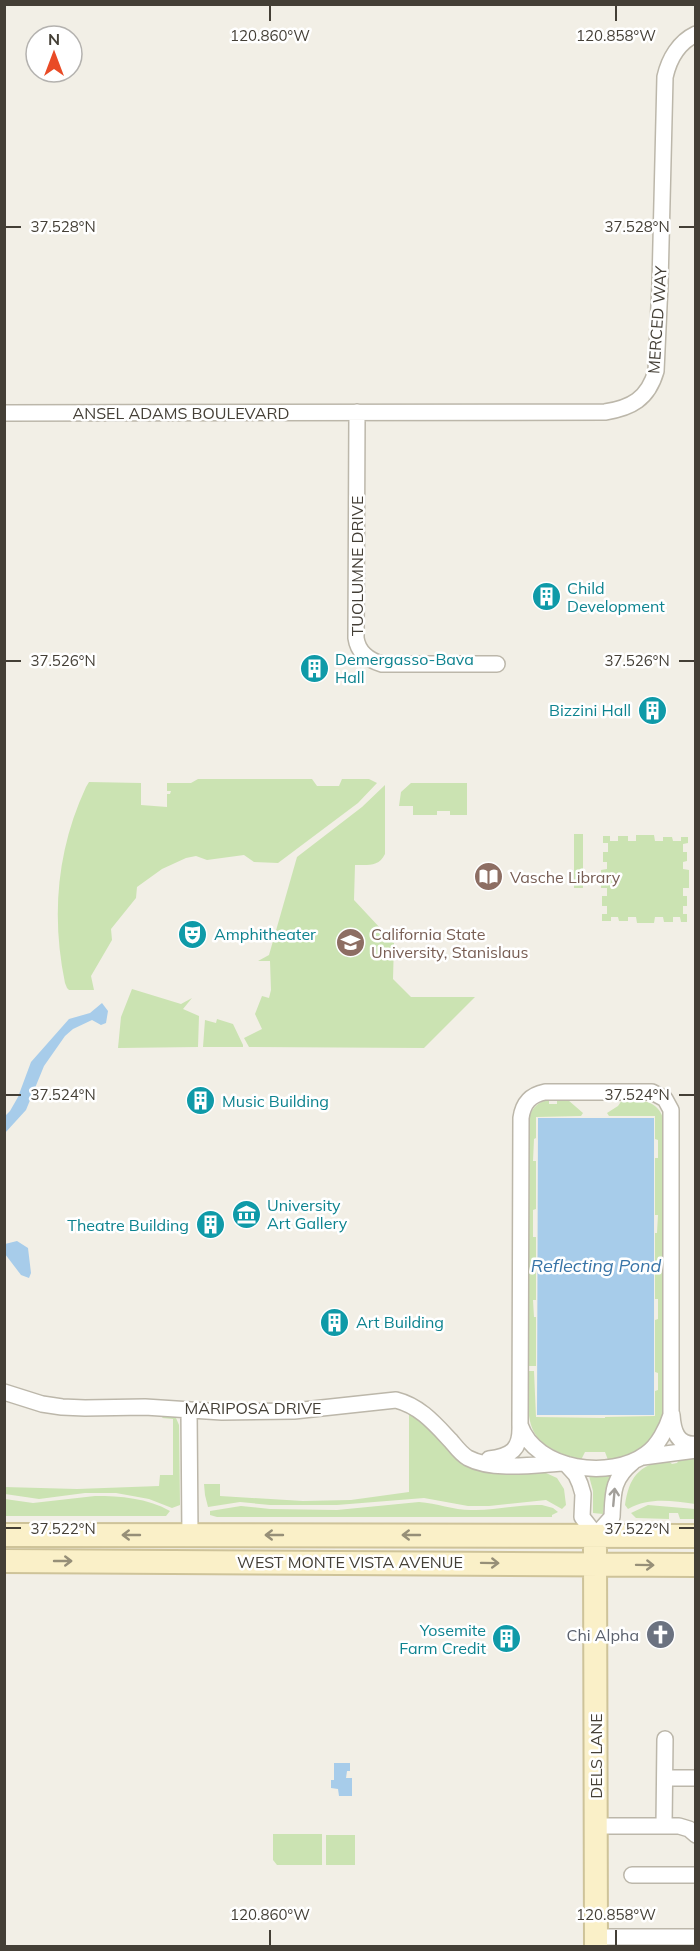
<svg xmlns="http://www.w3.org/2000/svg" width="700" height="1951" viewBox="0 0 700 1951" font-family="Mulish,sans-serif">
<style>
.green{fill:#cbe3b2}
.water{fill:#a7ccea}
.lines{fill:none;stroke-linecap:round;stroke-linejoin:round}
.street-casing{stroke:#bcb7aa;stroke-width:18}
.secondary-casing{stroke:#cec399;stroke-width:26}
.street{stroke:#fff;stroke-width:15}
.secondary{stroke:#faf0c8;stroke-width:22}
.oneway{stroke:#a29f9a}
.oneway2{stroke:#968f78}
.ticks{fill:none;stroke:#443f36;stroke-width:2}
.labels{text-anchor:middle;stroke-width:5;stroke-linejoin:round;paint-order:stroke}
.street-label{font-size:16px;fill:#443f36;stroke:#fff}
.culture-label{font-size:16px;fill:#0d838f;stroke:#fff;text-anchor:start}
.education-label{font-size:16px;fill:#785e54;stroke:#fff;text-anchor:start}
.worship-label{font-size:16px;fill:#5b616d;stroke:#fff;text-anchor:end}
.water-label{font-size:18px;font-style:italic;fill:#3874a7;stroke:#fff}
.ticks-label{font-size:15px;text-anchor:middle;fill:#443f36;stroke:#fff;stroke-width:5;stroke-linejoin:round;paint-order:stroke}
</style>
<rect width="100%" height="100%" fill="#f2efe6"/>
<path class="green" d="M198,779H312L317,786H339L342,779H369L377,783L358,803L278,863L254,862L244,855L207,860L196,856L186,858L162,869L137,887L136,898L111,929L112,940L91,976L94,990H69L67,988L65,983C51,916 57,849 86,787L89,782L141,783V805L167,807V794H170L171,791H167V783H191Z
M411,783H467V815H450V811H437V815H413V806H399L401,792Z
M385,785V854C379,867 367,865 355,865L354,900L394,943L393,979L411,997H475L424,1048L249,1047L244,1038L262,1029L255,1014L262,996L269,998L271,990L270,961H258L269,955L297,857L362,807Z
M574,834H583V888H574Z
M636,835H654L655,841H663V837H672L673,841H681V837H688V843L683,844V852H687V861L683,862V869L689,870V888H683V896H687V906H683V914H687V922H681L680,917H673V922H664L663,917H655L654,923H637L636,917H628V921H619L618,917H611V921H602V914H607V906H602V896H607V888H601V870L607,869V862H603V852H608V843H603V836H610V841H618V836H628V841H636Z
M132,989L181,1004L192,998L183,1009L199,1016L198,1047L118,1048L121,1017Z
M217,1019L233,1024L243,1045V1047H203L205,1020L216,1023Z
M549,1100V1104H557V1100H568L583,1113L581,1116L536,1117V1138L534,1139L533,1161H536V1209L533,1210V1237H536V1300H533L534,1317H536V1366H528V1123C530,1110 536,1102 549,1100Z
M622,1100C639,1100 657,1099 663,1118V1423L649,1445L630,1454L608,1460L605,1452H585L581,1460C523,1444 528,1424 528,1371H534L536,1417L605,1418V1417L655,1416V1391L658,1390V1373L655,1372V1320L658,1319V1299H655V1233H657L658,1215H655V1158H658V1140L655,1139V1116H609L607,1113L618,1106Z
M409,1412L412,1413L453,1454L491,1472L546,1473L557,1478L564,1489L566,1505L562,1509L546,1500L489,1506H468L424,1498L337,1505H270L240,1502L208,1507L205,1495L204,1484H220V1496L303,1501L351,1500L409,1492Z
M171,1415L176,1418L179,1425L180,1505L172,1508L149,1499L116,1493H85L39,1499L5,1494L4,1487L77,1489L159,1486L160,1475H173V1419L162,1418L164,1415Z
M695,1457V1504C671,1501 650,1497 628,1509L625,1505C629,1478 638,1465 667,1460L672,1464L677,1463L680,1459Z
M590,1475L610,1476L606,1488L603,1514L593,1513V1491L589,1476Z
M95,1496C121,1496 147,1498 170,1511L166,1516H5V1499L33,1503Z
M419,1502C437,1503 453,1510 471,1510C495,1511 518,1504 542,1505L553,1508L558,1512L552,1515V1517H217L210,1515V1511L241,1506L270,1509L337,1510Z
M648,1505L695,1509V1519H680L678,1513H669V1519L636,1518L631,1513Z
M273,1834H322V1865H277L273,1860Z
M326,1835H355V1865H326Z"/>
<path class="water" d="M102,1003L108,1011L106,1023L101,1025L92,1020L73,1029L65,1036L44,1066L26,1110L5,1133V1116L10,1111L18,1097L31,1062L69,1019L90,1013Z
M538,1118H654V1415H537Z
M17,1241L28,1248L31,1273L29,1278L21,1275L5,1254V1244Z
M334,1763H350V1771H347L346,1778H352V1796H339L338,1789L331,1788V1780H334Z"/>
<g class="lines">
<defs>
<path id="street" d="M357,412L356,638C358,652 368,660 382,664H497
M4,413L605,412C631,408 648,399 656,371L660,284L665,77C669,59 679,42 696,34
M545,1092H652L665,1099L671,1110V1415C667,1428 658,1446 646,1454C611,1480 536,1471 520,1425L521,1118C523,1103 530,1095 545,1092Z
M4,1392L42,1404L62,1407L85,1408L145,1407L222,1412L294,1411L396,1400C420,1406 435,1424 451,1441C456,1447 461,1454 468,1458C492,1471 534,1465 561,1463
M189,1410L190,1535
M672,1415C673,1430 677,1446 696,1444
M643,1457L696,1450
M489,1459C511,1456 521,1450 520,1425
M566,1464L576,1475L580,1484L583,1494L582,1517L596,1535L612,1517C613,1493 612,1479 633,1462
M665,1778H696
M596,1826H679L689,1829L696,1835
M664,1826L665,1739
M632,1875H696
M596,1937H696"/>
<path id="secondary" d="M4,1535L696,1536
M595,1549L596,1946
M4,1561L696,1565"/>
</defs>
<use href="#street" class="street-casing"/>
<use href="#secondary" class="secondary-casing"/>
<use href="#street" class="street"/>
<use href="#secondary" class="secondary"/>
</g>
<defs><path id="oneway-shaft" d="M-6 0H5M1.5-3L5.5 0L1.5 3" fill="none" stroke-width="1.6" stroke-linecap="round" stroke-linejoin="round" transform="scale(1.5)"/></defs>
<use class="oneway" href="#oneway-shaft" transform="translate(614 1497) rotate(-85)"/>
<g class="oneway2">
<use href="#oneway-shaft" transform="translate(131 1535) rotate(-180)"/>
<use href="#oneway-shaft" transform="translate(274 1535) rotate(180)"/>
<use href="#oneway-shaft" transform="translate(411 1535) rotate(180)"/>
<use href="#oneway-shaft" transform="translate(63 1561)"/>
<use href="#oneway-shaft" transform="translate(490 1563) rotate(1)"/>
<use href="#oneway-shaft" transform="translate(645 1565) rotate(1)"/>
</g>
<path class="ticks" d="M270,6V21M616,6V21M6,227H21M679,227H694M6,661H21M679,661H694M6,1095H21M679,1095H694M6,1528H21M679,1528H694M270,1930V1945M616,1930V1945"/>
<defs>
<symbol id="building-disc" viewBox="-11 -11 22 22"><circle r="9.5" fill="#0f9aa8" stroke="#fff"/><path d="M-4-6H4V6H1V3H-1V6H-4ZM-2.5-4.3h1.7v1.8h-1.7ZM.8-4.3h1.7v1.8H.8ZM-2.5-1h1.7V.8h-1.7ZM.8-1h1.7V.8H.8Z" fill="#fff"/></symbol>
<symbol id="library-disc" viewBox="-11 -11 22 22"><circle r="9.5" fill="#8d6e63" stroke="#fff"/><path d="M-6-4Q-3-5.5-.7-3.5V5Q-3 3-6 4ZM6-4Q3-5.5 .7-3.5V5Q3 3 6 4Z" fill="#fff"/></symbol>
<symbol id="theatre-disc" viewBox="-11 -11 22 22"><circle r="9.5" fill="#0f9aa8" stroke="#fff"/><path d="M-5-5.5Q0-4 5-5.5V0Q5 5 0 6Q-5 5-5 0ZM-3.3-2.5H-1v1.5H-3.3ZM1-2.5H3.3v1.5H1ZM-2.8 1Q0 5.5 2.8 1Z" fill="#fff"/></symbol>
<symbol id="university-disc" viewBox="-11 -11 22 22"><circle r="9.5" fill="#8d6e63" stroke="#fff"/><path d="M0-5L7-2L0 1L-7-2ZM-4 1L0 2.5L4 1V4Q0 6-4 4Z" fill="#fff"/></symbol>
<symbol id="museum-disc" viewBox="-11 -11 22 22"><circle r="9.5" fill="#0f9aa8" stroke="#fff"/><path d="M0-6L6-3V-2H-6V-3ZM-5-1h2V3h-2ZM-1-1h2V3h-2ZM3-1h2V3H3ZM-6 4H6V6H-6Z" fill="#fff"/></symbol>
<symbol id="church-disc" viewBox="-11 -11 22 22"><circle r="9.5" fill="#6b7280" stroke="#fff"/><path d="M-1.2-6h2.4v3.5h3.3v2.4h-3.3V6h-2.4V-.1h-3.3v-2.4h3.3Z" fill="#fff"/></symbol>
</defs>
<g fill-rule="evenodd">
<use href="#building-disc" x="530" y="580" width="33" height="33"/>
<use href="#building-disc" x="298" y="652" width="33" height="33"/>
<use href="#building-disc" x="636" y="694" width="33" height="33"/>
<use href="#library-disc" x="472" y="860" width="33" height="33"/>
<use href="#theatre-disc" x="176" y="918" width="33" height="33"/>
<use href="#university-disc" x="334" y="926" width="33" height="33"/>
<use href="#building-disc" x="184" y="1084" width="33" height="33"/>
<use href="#museum-disc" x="230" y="1198" width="33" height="33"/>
<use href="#building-disc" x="194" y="1208" width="33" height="33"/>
<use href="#building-disc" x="318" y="1306" width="33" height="33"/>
<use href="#church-disc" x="644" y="1618" width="33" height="33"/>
<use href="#building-disc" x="490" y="1622" width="33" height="33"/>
</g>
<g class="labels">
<g class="street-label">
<text transform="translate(657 320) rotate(-86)" y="6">MERCED WAY</text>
<text x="181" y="419">ANSEL ADAMS BOULEVARD</text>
<text transform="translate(357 566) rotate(-90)" y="6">TUOLUMNE DRIVE</text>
<text x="253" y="1414">MARIPOSA DRIVE</text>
<text x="350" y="1568">WEST MONTE VISTA AVENUE</text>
<text transform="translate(596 1756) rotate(-90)" y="6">DELS LANE</text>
</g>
<g class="culture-label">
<text x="567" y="594">Child<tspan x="567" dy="18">Development</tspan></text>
<text x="335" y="665">Demergasso-Bava<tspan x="335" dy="18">Hall</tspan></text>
<text x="631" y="716" text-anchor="end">Bizzini Hall</text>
<text x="214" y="940">Amphitheater</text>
<text x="222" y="1107">Music Building</text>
<text x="267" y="1211">University<tspan x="267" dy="18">Art Gallery</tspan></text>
<text x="189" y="1231" text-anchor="end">Theatre Building</text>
<text x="356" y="1328">Art Building</text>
<text x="486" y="1636" text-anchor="end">Yosemite<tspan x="486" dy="18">Farm Credit</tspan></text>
</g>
<g class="education-label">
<text x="510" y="883">Vasche Library</text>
<text x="371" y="940">California State<tspan x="371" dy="18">University, Stanislaus</tspan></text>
</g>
<g class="worship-label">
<text x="639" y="1641">Chi Alpha</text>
</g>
<g class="water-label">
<text x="596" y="1272">Reflecting Pond</text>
</g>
</g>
<g class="ticks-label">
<text x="270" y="41">120.860°W</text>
<text x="616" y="41">120.858°W</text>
<text x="63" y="232">37.528°N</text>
<text x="637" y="232">37.528°N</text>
<text x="63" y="666">37.526°N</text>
<text x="637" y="666">37.526°N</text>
<text x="63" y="1100">37.524°N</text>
<text x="637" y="1100">37.524°N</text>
<text x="63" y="1534">37.522°N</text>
<text x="637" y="1534">37.522°N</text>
<text x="270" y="1920">120.860°W</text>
<text x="616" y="1920">120.858°W</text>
</g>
<rect width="700" height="1951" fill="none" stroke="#443f36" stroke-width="12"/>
<g transform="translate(54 54)"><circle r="28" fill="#ffffff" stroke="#b4b2af" stroke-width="1.5"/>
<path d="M0-4.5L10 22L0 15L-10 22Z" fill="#e94b26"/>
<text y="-9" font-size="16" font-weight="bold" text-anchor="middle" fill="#443f36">N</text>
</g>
</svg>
